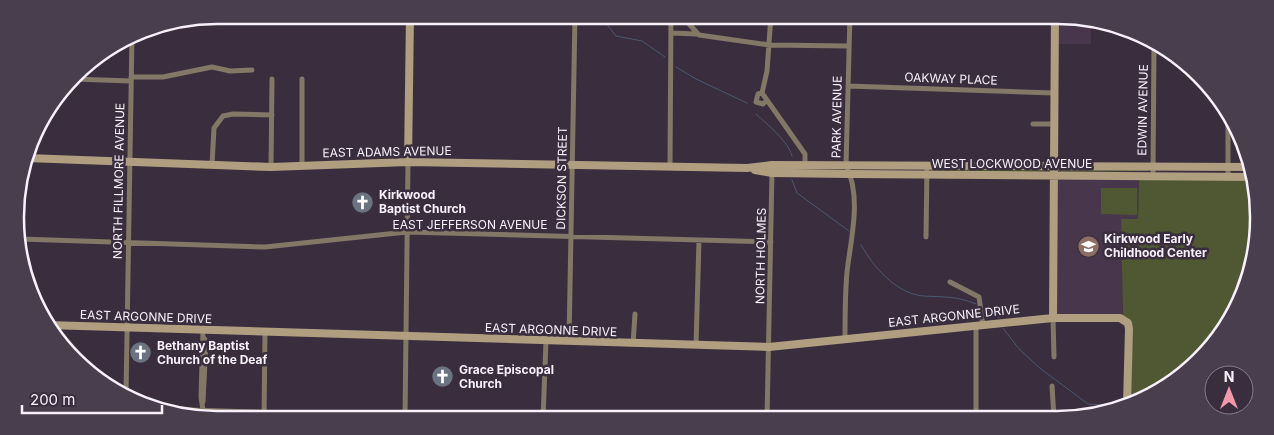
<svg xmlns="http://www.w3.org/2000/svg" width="1274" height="435" viewBox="0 0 1274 435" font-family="Inter,sans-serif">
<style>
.built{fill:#47364c}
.green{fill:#4f5833}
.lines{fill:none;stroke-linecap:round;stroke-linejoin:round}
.stream{stroke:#4b5972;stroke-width:1}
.street{stroke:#837766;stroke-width:5}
.secondary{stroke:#b09e81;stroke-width:8}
.labels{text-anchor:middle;stroke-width:5;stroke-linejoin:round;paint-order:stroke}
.street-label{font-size:12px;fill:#f8f0fb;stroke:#3a2e3e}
.poi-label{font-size:12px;font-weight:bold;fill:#f8f0fb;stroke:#3a2e3e;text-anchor:start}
.rim{fill:none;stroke:#f8f0fb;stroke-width:2.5}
</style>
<rect width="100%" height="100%" fill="#3a2e3e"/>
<path class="built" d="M1060,22L1091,23V44H1057Z
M1139,178L1138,219H1121L1123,316L1057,314V179Z"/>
<path class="green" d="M932,168L1044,170V171L1009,173L930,172Z
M1099,168L1147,170V171L1061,172V170L1086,171Z
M1139,178L1253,180L1257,191C1256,211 1257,254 1251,271C1233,329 1188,386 1129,404L1130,321L1123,316L1121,219H1138Z
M1101,188H1137V215L1101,214Z"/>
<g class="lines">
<path class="stream" d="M595,15L605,22L616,36L642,41L665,57
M676,67L696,79L747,103
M756,114C768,125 788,141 792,156
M792,180L797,193L849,231
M861,245C874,267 895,293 923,296C942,297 958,296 976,304
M989,310L999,318
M1003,328L1019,349L1041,369L1088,404L1103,405L1124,401
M1131,400H1144"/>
<path class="street" d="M381,15L410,16
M681,15L699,35L770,45L849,46
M771,15L767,71L762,93L805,154V165
M1055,20H1097
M672,33L696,34
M131,77H163L212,67L230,71L252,70
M73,79L131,81
M302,79V165
M848,86L1053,93
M762,93L758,94L756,102L763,104L767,100
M1033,124H1054
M212,165L214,128L223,116L233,114L272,115
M271,167L272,79
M670,167L671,15
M1153,176L1154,44
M1228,177V112
M926,237L927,166
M20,239L265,247L407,232L771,242
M950,282L979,297L983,326
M1053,318L1054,357
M203,330L201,397L203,410
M203,337L206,341L203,402
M845,338C845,316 845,294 847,272C851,237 862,198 846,165L850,15
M569,341L575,15
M633,344L635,314
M696,346L699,240
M1052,386L1054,418
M126,395L132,35
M157,409L483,419
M976,418V326
M405,419L408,162
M543,419L546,341
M767,419L772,171
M264,420L265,332"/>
<path class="secondary" d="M27,158L271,167L408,162L747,168L772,165L1249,167
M408,162L410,15
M755,170L772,173L850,174L1253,177
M1053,318L1055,15
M47,325L769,347L1053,318H1120L1128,323L1129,329L1127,405"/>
</g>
<defs>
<symbol id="church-disc" viewBox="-11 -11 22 22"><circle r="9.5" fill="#6b7280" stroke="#3a2e3e"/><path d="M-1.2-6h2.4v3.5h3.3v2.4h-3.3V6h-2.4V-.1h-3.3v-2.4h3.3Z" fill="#fff"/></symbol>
<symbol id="school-disc" viewBox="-11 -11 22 22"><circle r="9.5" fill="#8d6e63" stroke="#3a2e3e"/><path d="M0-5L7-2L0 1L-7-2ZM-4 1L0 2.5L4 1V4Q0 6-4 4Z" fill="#fff"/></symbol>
</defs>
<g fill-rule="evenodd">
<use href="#church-disc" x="350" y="190" width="25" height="25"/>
<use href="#school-disc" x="1076" y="234" width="25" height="25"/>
<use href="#church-disc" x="128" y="340" width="25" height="25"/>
<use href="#church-disc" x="430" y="364" width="25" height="25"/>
</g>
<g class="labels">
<g class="street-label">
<text transform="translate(951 79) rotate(2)" y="4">OAKWAY PLACE</text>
<text transform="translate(1143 110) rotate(-89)" y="4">EDWIN AVENUE</text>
<text transform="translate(837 117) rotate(-89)" y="4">PARK AVENUE</text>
<text transform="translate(387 152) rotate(-1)" y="4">EAST ADAMS AVENUE</text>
<text x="1012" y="168">WEST LOCKWOOD AVENUE</text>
<text transform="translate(562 178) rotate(-89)" y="4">DICKSON STREET</text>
<text transform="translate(119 181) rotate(-89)" y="4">NORTH FILLMORE AVENUE</text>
<text x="470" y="229">EAST JEFFERSON AVENUE</text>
<text transform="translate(761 256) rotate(-89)" y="4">NORTH HOLMES</text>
<text transform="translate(954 316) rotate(-6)" y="4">EAST ARGONNE DRIVE</text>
<text transform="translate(146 317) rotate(2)" y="4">EAST ARGONNE DRIVE</text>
<text transform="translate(551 330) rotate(2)" y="4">EAST ARGONNE DRIVE</text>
</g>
<g class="poi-label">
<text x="379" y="199">Kirkwood<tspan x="379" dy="14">Baptist Church</tspan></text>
<text x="1104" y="243">Kirkwood Early<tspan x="1104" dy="14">Childhood Center</tspan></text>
<text x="157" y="350">Bethany Baptist<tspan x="157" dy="14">Church of the Deaf</tspan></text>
<text x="459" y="374">Grace Episcopal<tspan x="459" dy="14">Church</tspan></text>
</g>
</g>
<path d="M0 0H1274V435H0ZM217 24H1057A193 193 0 0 1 1250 217V218A193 193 0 0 1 1057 411H217A193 193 0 0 1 24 218V217A193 193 0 0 1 217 24Z" fill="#493e4d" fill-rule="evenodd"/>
<path class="rim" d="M217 24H1057A193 193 0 0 1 1250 217V218A193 193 0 0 1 1057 411H217A193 193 0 0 1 24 218V217A193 193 0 0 1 217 24Z"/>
<g transform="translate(1229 390)"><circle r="24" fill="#3a2e3e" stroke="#867c8a"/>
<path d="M0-4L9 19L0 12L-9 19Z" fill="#f39aaa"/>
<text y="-8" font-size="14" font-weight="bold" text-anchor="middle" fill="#f8f0fb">N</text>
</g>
<path d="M22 405v8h140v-8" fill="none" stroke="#f8f0fb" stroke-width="2.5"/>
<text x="30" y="405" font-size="15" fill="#f8f0fb" stroke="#3a2e3e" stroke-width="4" paint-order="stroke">200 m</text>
</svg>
